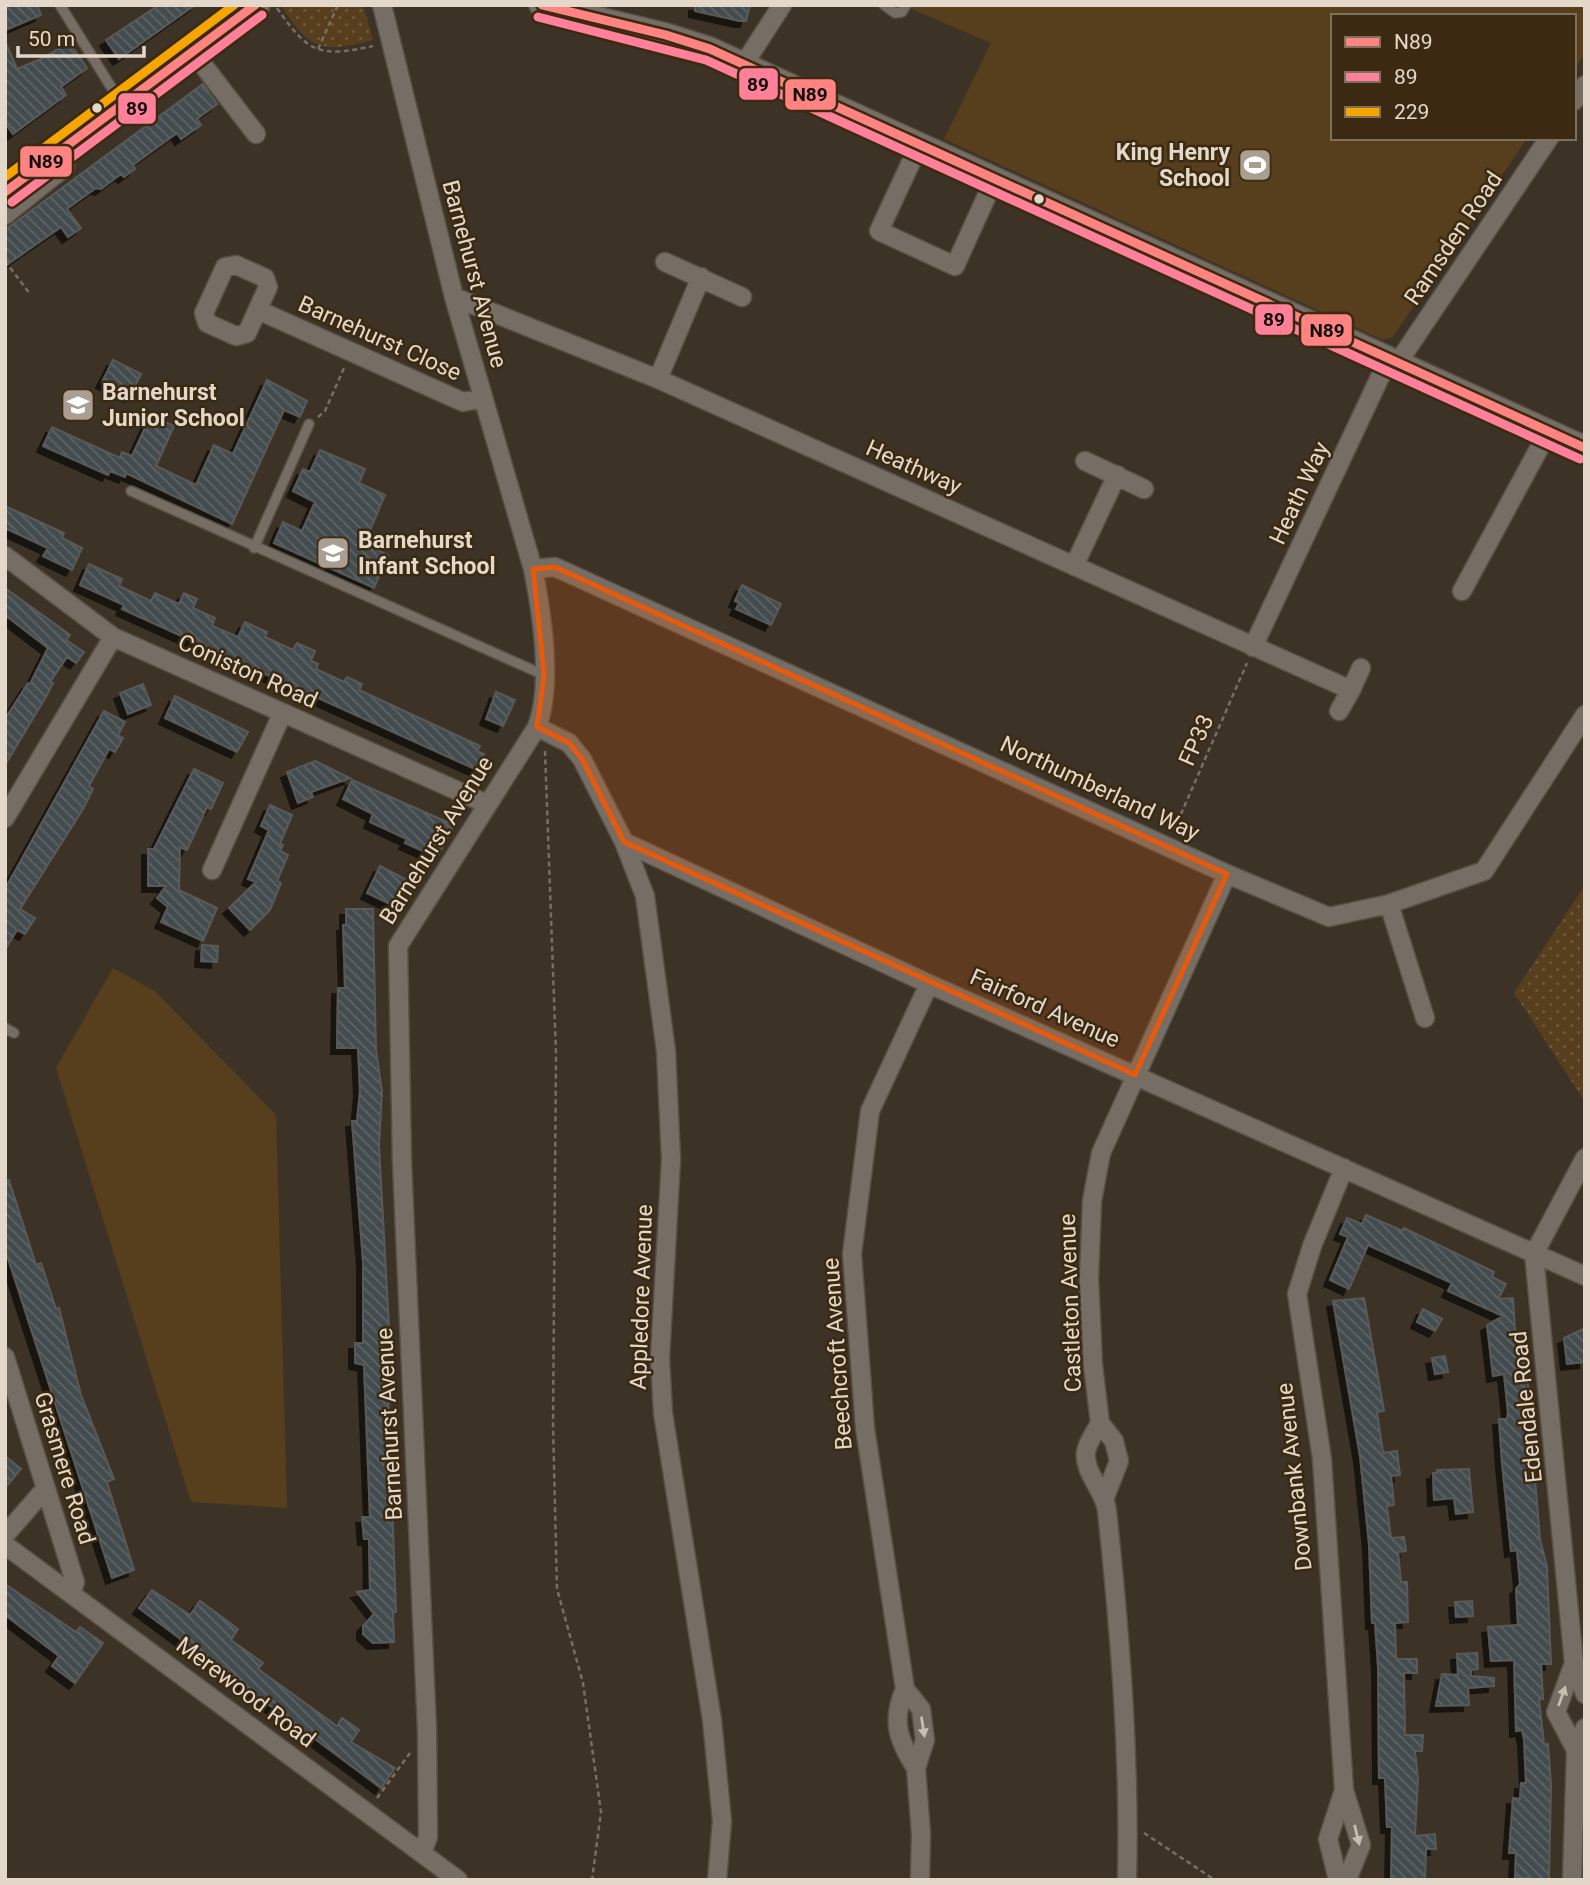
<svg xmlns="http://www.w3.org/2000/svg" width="1590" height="1885" viewBox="0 0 1590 1885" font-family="Roboto,sans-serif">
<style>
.grass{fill:url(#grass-dots)}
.garden{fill:#573e1c}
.building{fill:url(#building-back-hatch);stroke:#595a59;stroke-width:2;filter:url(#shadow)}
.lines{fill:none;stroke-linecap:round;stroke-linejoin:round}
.service-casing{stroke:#585044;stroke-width:12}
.minor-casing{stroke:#585044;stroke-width:21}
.tertiary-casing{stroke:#585044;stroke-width:26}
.primary-casing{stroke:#585044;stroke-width:32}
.path{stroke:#776f67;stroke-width:2.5;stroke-dasharray:5 3.5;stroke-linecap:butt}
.service{stroke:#766e64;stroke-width:9}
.minor{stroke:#766e64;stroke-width:18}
.tertiary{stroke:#766e64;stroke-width:23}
.primary{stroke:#786e5f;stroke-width:28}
.bus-1-casing{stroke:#3b2a11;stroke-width:14}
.bus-2-casing{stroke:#3b2a11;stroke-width:14}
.bus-3-casing{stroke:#3b2a11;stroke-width:14}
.bus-1{stroke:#ff8380;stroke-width:9}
.bus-2{stroke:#ff8098;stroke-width:9}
.bus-3{stroke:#f7a600;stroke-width:9}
.oneway{fill:#c8beb0}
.marked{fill:#e8590c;fill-opacity:0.2;stroke:#e8590c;stroke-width:5;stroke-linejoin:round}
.bus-dot{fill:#e3d8ca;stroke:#3b2a11;stroke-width:2.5}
.labels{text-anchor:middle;stroke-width:5;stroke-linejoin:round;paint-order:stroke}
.poi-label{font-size:23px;font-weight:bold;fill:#e3d8ca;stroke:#3b2a11;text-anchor:start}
.street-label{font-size:23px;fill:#e3d8ca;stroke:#3b2a11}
.line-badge{stroke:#3b2a11;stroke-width:2.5}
.pale-badge-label{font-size:19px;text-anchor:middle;font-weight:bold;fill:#111}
</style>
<defs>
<pattern id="grass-dots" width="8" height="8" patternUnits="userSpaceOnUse" patternTransform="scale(1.75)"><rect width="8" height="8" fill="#573e1c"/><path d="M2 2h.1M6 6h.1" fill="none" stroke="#6f593c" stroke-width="1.8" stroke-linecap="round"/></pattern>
<pattern id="building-back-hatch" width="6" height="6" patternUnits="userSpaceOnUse" patternTransform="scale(1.75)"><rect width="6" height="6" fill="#434b4e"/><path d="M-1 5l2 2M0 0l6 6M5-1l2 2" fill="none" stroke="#5e6466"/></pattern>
<filter id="shadow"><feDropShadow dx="-6" dy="6" stdDeviation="0" flood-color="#0009"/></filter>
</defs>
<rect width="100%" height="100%" fill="#3c3326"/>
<path class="grass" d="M281,5H363L373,40C323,53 310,52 281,5Z
M1585,885V1102L1514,993Z"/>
<path class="garden" d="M911,5H1585V54L1574,69V16H1333V138H1527L1393,337L1383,340L944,139L991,43L909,8Z
M113,968L155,991L276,1115L287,1508L191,1502L56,1068Z"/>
<path class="building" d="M5,5H37L41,15L8,29Z
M159,5H195L119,59L106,40Z
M695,5H750L746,21H740L695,11Z
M5,41L17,69L43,58L69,42L87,68L61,87L66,95L13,134L5,123Z
M203,84L217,104L197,119L201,125L181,139L177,133L133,165L135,169L124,177L121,174L101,189L96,188L67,209L81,228L68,237L61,227L5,266V230Z
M113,360L141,374L130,396L102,382Z
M267,380L307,401L300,417L284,410L232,524L126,473L125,477L110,471L108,475L43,446L52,427L120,458L122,452L132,456L151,415L174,426L156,466L196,485L214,445L233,454Z
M320,450L365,469L359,483L385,495L364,544L388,555L374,588L274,543L283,522L302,531L315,502L293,491L303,469L310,472Z
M5,506L64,533L62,538L82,548L72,570L43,556L48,548L5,528Z
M89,564L122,579L119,586L151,601L155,593L179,604L184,593L197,599L193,608L215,618L212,626L238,637L245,622L267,632L265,637L293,650L297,643L315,651L311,661L318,664L316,669L344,682L347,677L362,684L359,690L480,746L477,751L484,754L477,770L122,609L124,605L80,585Z
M742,585L781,604L771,625L736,609L739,603L735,601Z
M5,588L70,635L66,640L84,652L76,663L67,657L50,682L53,683L47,695L5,765V719L28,683L30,684L48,648L5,615Z
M143,684L151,705L128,714L120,693Z
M496,692L515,700L503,726L486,719Z
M175,696L248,732L237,752L165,718Z
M104,711L125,722L118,735L123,738L115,752L109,749L89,786L93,789L83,809L20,909L35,918L25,934L17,930L5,950V889Z
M315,761L350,778L311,792L313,797L298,803L287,772Z
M194,769L223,783L211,809L207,807L187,850L180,847L179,890L217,908L203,941L161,922L168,907L157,898L166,886H148V849H154Z
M352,780L454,825L439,854L428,847L425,852L405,843L407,839L370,822L373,814L343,799Z
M270,805L292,815L280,844L283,845L280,851L288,855L277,881L281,883L270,910L250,930L229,908L256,882L248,879L269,830L261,826Z
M380,866L405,879L392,905L367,893Z
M346,909H373L376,1050L382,1092L379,1145L389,1327L387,1365L396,1612H393L394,1642L373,1643L363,1634V1626L374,1614L357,1592L370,1590L369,1539H364L362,1517H370L364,1365L355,1363V1343H363V1261L352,1121H357L360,1091L358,1048H337L338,988H345L343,925H346Z
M202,945L218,946L217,962L201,961Z
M9,1180L36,1265L41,1263L56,1309L59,1308L81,1395L114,1479L107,1482L134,1570L112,1578L5,1249V1181Z
M1366,1215L1403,1231L1404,1228L1494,1272L1492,1277L1506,1284L1498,1299L1513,1298L1515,1331H1518L1530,1396L1526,1402L1528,1421H1525L1526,1446H1530L1531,1468H1534L1540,1539L1547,1567L1551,1664H1541L1543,1699H1539L1544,1744H1548L1551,1785L1549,1880L1515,1877L1516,1853H1509L1513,1798L1520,1799L1521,1783H1526L1524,1739L1522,1730L1516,1731L1514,1660L1491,1661L1488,1627L1518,1625L1516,1589L1520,1584L1517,1550L1511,1551L1502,1463L1499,1419H1507L1508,1413L1504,1374L1493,1376L1487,1325L1503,1316L1448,1291L1452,1283L1368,1245L1349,1289L1330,1280L1348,1237L1340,1234L1347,1218L1362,1224Z
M1364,1298L1384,1411L1377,1412L1383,1453L1397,1451L1400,1475L1391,1476L1394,1505L1387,1506L1391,1538L1404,1537L1406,1551L1398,1552L1401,1582H1407L1408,1622L1395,1623L1396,1659H1417V1673H1404L1405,1735H1423L1422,1751H1415L1418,1778L1415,1836L1435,1834L1436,1849H1426L1425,1880H1391L1392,1827H1387L1385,1778H1379L1378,1666L1375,1623H1372L1369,1544L1360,1456L1333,1301Z
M1423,1309L1442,1319L1435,1331L1417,1322Z
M1585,1328V1362L1567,1364L1564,1338Z
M1445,1356L1448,1372L1435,1374L1432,1358Z
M5,1456L21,1469L5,1488Z
M1469,1469L1473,1512L1456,1514L1454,1498L1434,1500L1433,1473H1437V1470Z
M5,1584L76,1632L80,1627L103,1643L75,1683L52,1666L59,1656L5,1615Z
M152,1590L190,1615L200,1601L238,1629L231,1640L263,1663L258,1669L337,1726L342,1718L359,1730L351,1742L395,1768L381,1788L139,1608Z
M1472,1601L1473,1616L1456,1617L1455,1602Z
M1477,1653L1478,1669L1471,1670V1676L1494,1678V1686L1468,1688L1469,1705L1436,1706L1442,1674L1458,1675L1457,1654Z"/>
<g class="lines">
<defs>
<path id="service" d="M60,5L121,103
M884,5L895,13L902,12L906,5
M131,491L544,675
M254,548L309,424
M5,1028L14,1033"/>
<path id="minor" d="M382,5L454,297L533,569C542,614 553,684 537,727L398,946L402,1162L427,1730L428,1837L422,1853
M193,52L256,134
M744,64L782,5
M1574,101L1585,85
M919,145L879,231L955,266L994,180
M5,215L65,167L66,144
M665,262L742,297
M236,265L265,278L268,287L247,333L236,336L207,323L204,313L225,267Z
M454,297L658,379L1351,690L1339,711
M258,310L463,402L483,398
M1397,364L1549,138
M658,379L701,277
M1085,461L1144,489
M5,556L113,637L487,804
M1074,566L1117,475
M533,569L555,567L1227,874L1329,917L1389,904L1484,871L1585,715
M1462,591L1548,432
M1253,647L1388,360
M1351,690L1361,668
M537,727L569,743L582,759L624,842L929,984L1585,1276
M5,818L113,637
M624,842L645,896L666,1051L671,1159L660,1358L663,1413L712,1720L722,1821L717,1880
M212,870L282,714
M1389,904L1425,1018
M1585,1158L1534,1254L1574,1663L1585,1694
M1344,1168L1312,1246L1297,1294L1322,1459L1344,1790L1361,1845L1347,1880
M5,1357L75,1582L71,1593
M1100,1423C1096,1431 1087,1443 1086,1452C1083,1472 1105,1491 1107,1511C1120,1633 1130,1757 1127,1880
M1105,1497L1119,1461L1114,1441L1100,1423L1093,1365L1089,1278L1092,1201L1101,1153L1227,874
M5,1535L46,1488
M5,1545L458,1880
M1574,1663L1556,1712L1576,1750L1585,1728
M905,1689C891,1721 898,1740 916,1768
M920,1880L921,1834L916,1768L925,1740L921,1709L905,1689L865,1428L852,1254L870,1111L929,984
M1338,1880L1328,1839L1344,1790
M1572,1880L1576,1750"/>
<path id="tertiary" d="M541,5L666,35L710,49L1585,448"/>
<path id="primary" d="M5,192L255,5"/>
</defs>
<use href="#service" class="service-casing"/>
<use href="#minor" class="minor-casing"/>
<use href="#tertiary" class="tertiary-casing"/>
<use href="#primary" class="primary-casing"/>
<path class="path" d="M277,8C308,53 319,58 373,46
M318,49L338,5
M5,261L30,294
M318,417L325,411L344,368
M545,751L556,1054L553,1424L557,1589L583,1683L601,1812L592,1880
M1174,830L1247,663
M377,1798L410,1753
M1144,1833L1215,1880"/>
<use href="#service" class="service"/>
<use href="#minor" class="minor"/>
<use href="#tertiary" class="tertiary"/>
<use href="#primary" class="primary"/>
<defs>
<path id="bus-1" d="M542,5L666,35L710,49L1585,448
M5,192L255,5"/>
<path id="bus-2" d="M538,17L706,60L1580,459
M12,202L262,15"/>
<path id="bus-3" d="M5,177L234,5"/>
</defs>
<use href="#bus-1" class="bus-1-casing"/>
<use href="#bus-2" class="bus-2-casing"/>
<use href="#bus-3" class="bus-3-casing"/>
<use href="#bus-1" class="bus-1"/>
<use href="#bus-2" class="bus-2"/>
<use href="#bus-3" class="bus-3"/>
</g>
<defs><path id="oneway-solid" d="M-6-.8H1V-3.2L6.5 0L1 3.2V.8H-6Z" transform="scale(1.75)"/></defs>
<g class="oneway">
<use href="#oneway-solid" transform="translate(1562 1696) rotate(-70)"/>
<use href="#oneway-solid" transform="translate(923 1727) rotate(81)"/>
<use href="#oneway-solid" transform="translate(1357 1835) rotate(76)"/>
</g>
<path class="marked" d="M555,567L1227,874L1135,1075L624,842L582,759L569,743L537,727L544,675L533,569Z"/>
<defs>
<symbol id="stadium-square" viewBox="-11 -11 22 22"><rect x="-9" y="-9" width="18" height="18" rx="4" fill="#a99e91" stroke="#3b2a11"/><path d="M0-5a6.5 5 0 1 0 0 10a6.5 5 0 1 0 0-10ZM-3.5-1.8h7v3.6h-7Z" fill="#fff"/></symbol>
<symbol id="school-square" viewBox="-11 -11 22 22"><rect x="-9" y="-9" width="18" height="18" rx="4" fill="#a99e91" stroke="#3b2a11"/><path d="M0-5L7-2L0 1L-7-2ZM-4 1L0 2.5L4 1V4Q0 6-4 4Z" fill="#fff"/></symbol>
</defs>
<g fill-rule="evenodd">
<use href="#stadium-square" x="1236" y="146" width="38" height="38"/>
<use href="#school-square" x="59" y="386" width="38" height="38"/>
<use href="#school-square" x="314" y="534" width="38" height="38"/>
</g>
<g class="bus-dot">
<circle cx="97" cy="108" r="6"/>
<circle cx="1039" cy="199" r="6"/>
</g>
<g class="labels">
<g class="poi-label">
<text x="1230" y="160" text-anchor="end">King Henry<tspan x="1230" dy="26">School</tspan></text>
<text x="102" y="400">Barnehurst<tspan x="102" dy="26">Junior School</tspan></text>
<text x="358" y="548">Barnehurst<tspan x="358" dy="26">Infant School</tspan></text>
</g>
<g class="street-label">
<text transform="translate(1453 238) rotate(-56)" y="8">Ramsden Road</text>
<text transform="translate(475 274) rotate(75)" y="8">Barnehurst Avenue</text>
<text transform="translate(380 338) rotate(24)" y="8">Barnehurst Close</text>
<text transform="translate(914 467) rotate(24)" y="8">Heathway</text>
<text transform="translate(1299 493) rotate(-65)" y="8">Heath Way</text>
<text transform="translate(248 671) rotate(24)" y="8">Coniston Road</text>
<text transform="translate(1196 740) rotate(-66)" y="8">FP33</text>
<text transform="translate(1100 788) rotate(25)" y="8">Northumberland Way</text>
<text transform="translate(436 840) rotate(-58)" y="8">Barnehurst Avenue</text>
<text transform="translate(1045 1008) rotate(24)" y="8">Fairford Avenue</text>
<text transform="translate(641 1297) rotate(-88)" y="8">Appledore Avenue</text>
<text transform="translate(1070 1303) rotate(-92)" y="8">Castleton Avenue</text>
<text transform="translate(837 1354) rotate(-94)" y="8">Beechcroft Avenue</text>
<text transform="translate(1526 1407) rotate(-96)" y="8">Edendale Road</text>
<text transform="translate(389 1424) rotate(-93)" y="8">Barnehurst Avenue</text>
<text transform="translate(65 1468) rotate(73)" y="8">Grasmere Road</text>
<text transform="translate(1294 1477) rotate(-96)" y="8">Downbank Avenue</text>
<text transform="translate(246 1692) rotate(37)" y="8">Merewood Road</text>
</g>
</g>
<g class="line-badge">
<rect x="738" y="67" width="41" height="34" rx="7" fill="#ff8098"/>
<rect x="784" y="78" width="53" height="33" rx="7" fill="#ff8380"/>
<rect x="117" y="92" width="40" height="33" rx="7" fill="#ff8098"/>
<rect x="19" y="145" width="54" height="33" rx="7" fill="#ff8380"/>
<rect x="1254" y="303" width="40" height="33" rx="7" fill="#ff8098"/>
<rect x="1300" y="313" width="53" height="34" rx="7" fill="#ff8380"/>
</g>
<g class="pale-badge-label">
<text x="758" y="91">89</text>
<text x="810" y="101">N89</text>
<text x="137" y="115">89</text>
<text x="46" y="168">N89</text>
<text x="1274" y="326">89</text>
<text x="1327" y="337">N89</text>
</g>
<rect width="1590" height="1885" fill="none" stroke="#e3d8ca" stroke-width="14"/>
<rect x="1331" y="14" width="245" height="126" fill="#3b2a11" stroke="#7e705b" stroke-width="2"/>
<rect x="1345" y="37" width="35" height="10" fill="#ff8380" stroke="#7e705b" stroke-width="2"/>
<text x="1394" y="49" font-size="21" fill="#e3d8ca">N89</text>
<rect x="1345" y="72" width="35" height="10" fill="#ff8098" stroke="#7e705b" stroke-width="2"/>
<text x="1394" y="84" font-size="21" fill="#e3d8ca">89</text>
<rect x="1345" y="107" width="35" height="10" fill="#f7a600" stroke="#7e705b" stroke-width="2"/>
<text x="1394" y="119" font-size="21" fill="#e3d8ca">229</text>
<path d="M18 46v10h126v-10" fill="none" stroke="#e3d8ca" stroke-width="3.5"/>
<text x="28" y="46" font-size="21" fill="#e3d8ca" stroke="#3b2a11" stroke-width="5" paint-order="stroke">50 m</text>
</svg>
